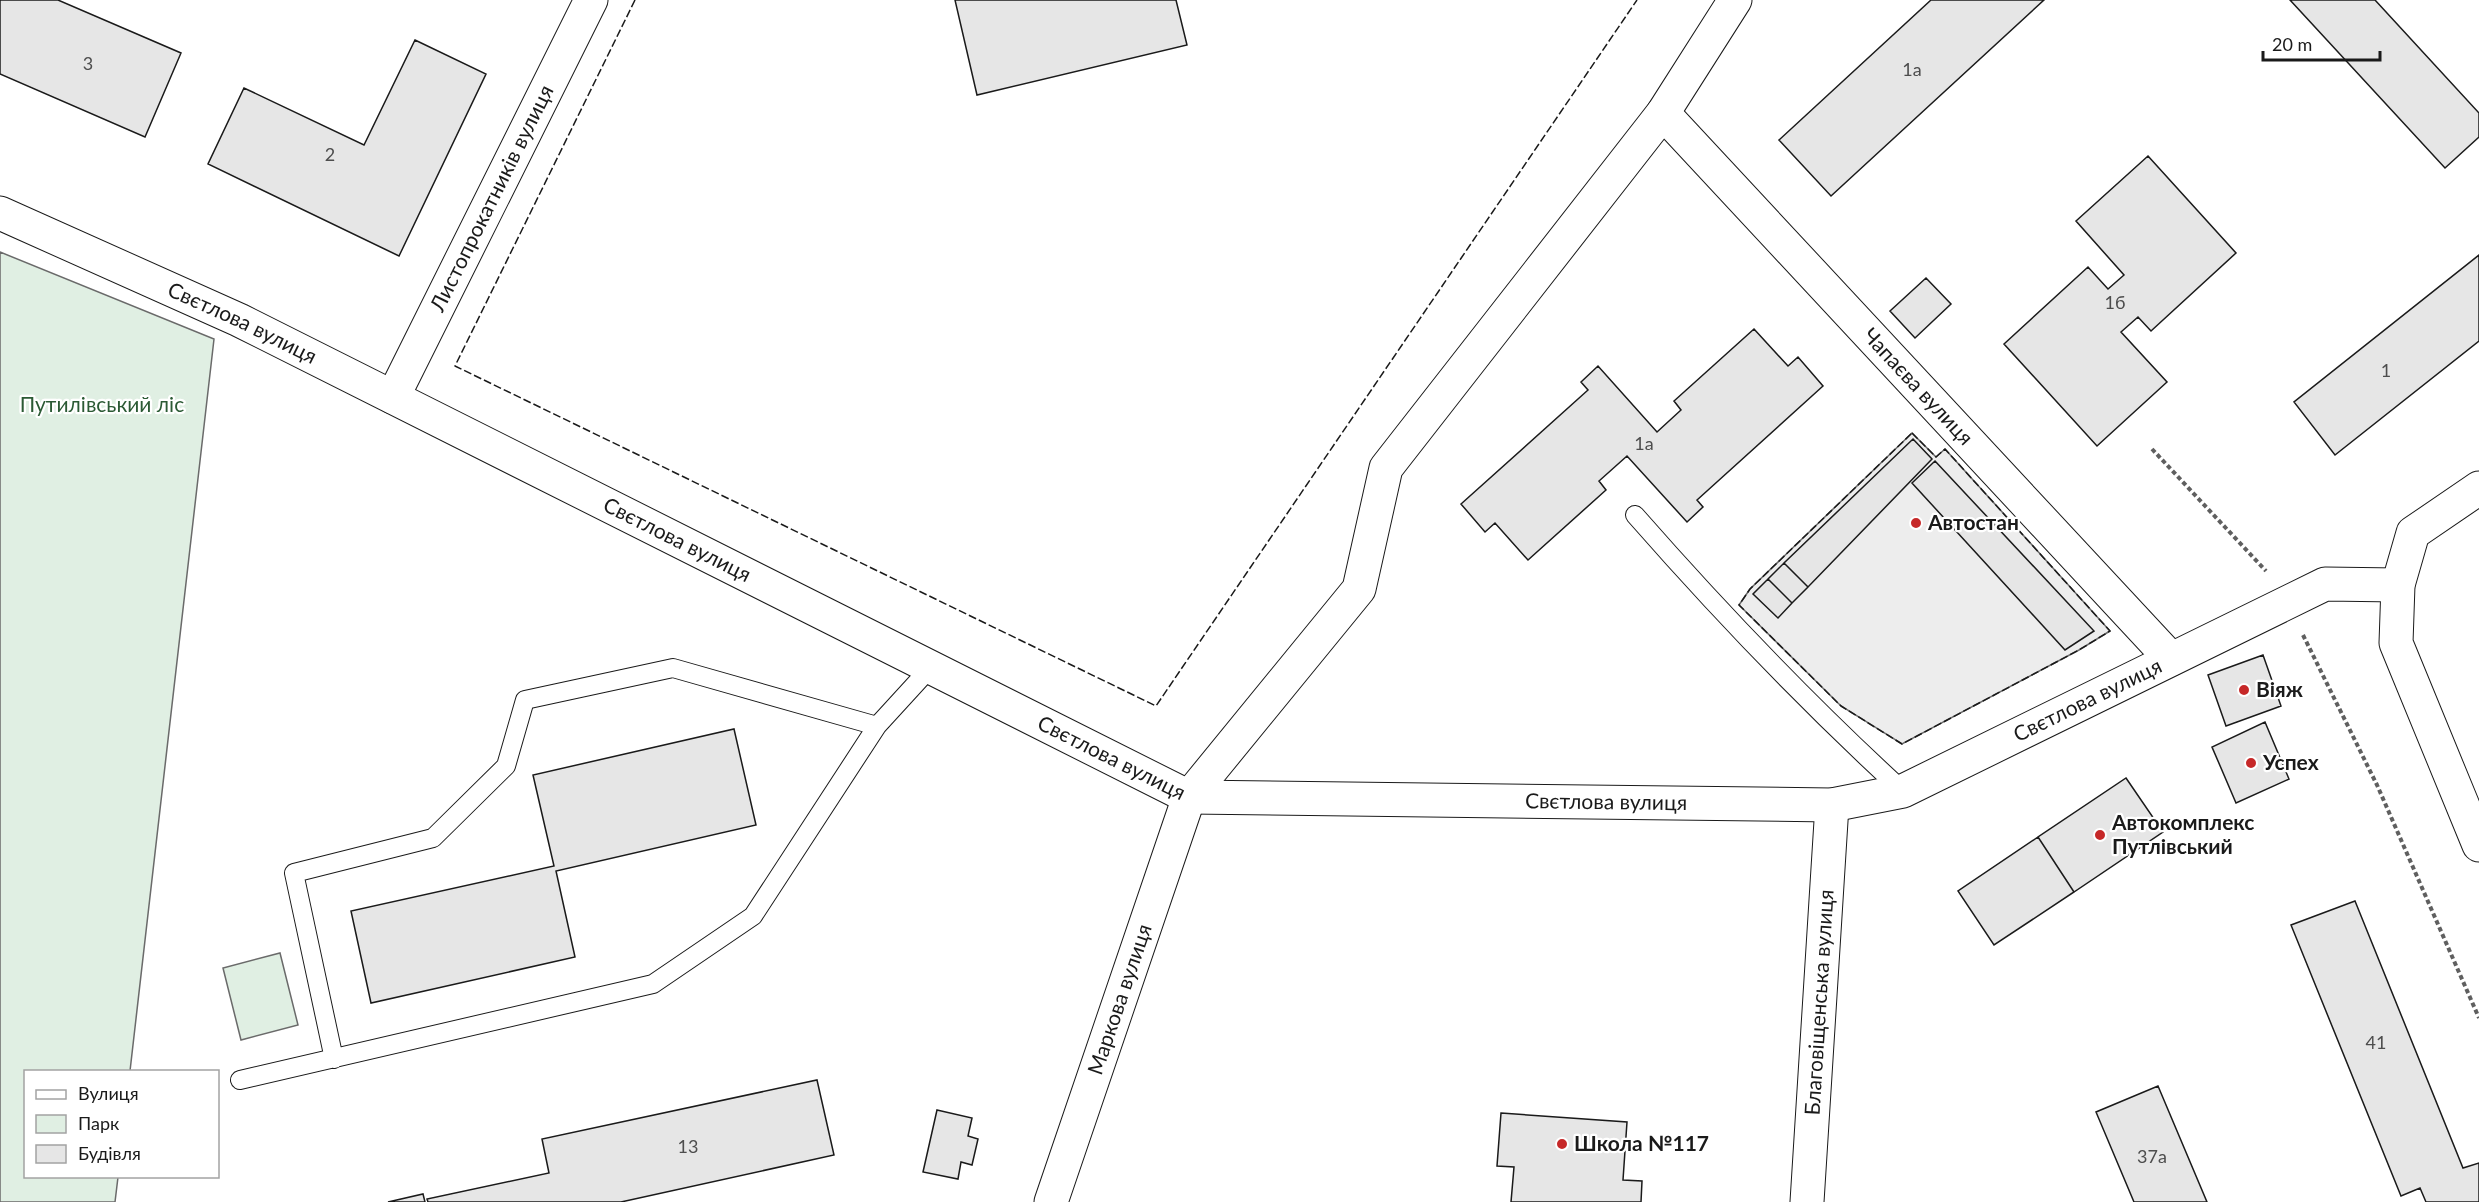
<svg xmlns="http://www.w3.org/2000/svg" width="2479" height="1202" viewBox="0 0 2479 1202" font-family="Lato,sans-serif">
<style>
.green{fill:#e0efe3;stroke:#6a6a6a;stroke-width:1.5}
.parking{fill:#ededed;stroke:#6a6a6a;stroke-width:1.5}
.building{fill:#e6e6e6;stroke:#1a1a1a;stroke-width:1.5}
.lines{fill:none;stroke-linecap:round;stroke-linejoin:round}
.service-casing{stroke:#1a1a1a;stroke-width:20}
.minor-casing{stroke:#1a1a1a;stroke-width:35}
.tertiary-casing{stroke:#1a1a1a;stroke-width:35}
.path{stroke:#5f5f5f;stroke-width:4;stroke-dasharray:4.5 3;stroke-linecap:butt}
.service{stroke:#fff;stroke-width:18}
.minor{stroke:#fff;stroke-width:33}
.tertiary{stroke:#fff;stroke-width:33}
.fence{stroke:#1a1a1a;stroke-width:1.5;stroke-dasharray:8 3;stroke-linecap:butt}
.poi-dot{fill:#c62828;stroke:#fff;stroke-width:2}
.labels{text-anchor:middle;stroke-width:4.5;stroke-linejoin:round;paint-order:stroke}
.number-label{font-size:18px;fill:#4d4d4d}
.street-label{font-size:21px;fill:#1a1a1a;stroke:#fff}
.park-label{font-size:21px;fill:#2b5a34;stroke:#fff}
.poi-label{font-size:21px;font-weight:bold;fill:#1a1a1a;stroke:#fff;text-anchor:start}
</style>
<rect width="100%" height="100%" fill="#fff"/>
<path class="green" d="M0,252L214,339L130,1071L26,1072V1176L118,1177L115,1202H0Z
M280,953L298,1025L241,1040L223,968Z"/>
<path class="parking" d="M1912,433L1936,457L1945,449L2110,631L2079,650L1902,744L1841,706L1739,605L1750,589Z"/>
<path class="building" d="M0,0H58L181,53L145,137L0,74Z
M955,0H1176L1187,45L977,95Z
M1931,0H2044L1831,196L1779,140Z
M2290,0H2375L2479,113V137L2445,168Z
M415,40L486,74L399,256L208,164L244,88L364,145Z
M2148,156L2236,253L2151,331L2138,317L2121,332L2167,382L2097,446L2004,344L2088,267L2108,289L2124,275L2076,221Z
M2479,255V341L2335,455L2294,402Z
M1926,278L1951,304L1915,338L1890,311Z
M1754,329L1788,366L1798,357L1823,386L1697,500L1703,507L1687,522L1627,456L1599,481L1606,490L1528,560L1495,523L1485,532L1461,504L1588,390L1581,382L1598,366L1657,432L1681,410L1674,401Z
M1913,439L1932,459L1808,587L1784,563Z
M1935,461L2094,631L2065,650L1912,483Z
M1784,563L1808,587L1792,603L1768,579Z
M1768,579L1792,603L1778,618L1753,594Z
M2263,655L2281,706L2226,726L2208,675Z
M2265,722L2289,779L2236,803L2212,747Z
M734,729L756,825L556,871L575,957L371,1003L351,911L554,866L533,775Z
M2126,778L2163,832L2074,892L2038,837Z
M2038,837L2074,892L1994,945L1958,891Z
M2355,901L2463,1168L2479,1163V1202H2426L2420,1188L2401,1196L2291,925Z
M817,1080L834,1155L621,1202H428L427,1199L549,1173L542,1139Z
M2158,1086L2207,1202H2134L2096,1112Z
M937,1110L972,1118L968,1136L978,1139L972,1165L961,1162L958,1179L923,1172Z
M1501,1113L1627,1122L1623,1180L1642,1181L1641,1202H1511L1514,1167L1497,1166Z
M423,1194L425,1202H388Z"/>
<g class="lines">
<defs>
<path id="service" d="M1635,515C1721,613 1807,703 1903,791
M334,1059L294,873L433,838L506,766L525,700L673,668L877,726
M240,1080L653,984L753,916L877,726L931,667"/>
<g id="minor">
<path id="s1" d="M1663,113L2171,659"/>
<path id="s2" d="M0,213L239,320L1189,797L1832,805L1903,791L2325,584L2398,585"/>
<path id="s3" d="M393,397L591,0"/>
<path id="s4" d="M1051,1202L1189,797L1359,589L1386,468L1663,113L1735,0"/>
<path id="s5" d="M1807,1202L1832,805"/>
</g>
<path id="tertiary" d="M2479,488L2413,533L2398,585L2396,643L2479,845"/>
</defs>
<use href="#service" class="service-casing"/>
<use href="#minor" class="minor-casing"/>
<use href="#tertiary" class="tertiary-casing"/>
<path class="path" d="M2152,449L2266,571
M2303,635L2377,785L2479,1018"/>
<use href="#service" class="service"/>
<use href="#minor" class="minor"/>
<use href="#tertiary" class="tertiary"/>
<path class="fence" d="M635,0L455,366L1156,706L1637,0
M1912,433L1936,457L1945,449L2110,631L2079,650L1902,744L1841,706L1739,605L1750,589Z"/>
</g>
<g class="poi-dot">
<circle cx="1916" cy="523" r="6"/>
<circle cx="2244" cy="690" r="6"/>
<circle cx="2251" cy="763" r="6"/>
<circle cx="2100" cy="835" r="6"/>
<circle cx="1562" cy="1144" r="6"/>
</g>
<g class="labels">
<g class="number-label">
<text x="88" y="70">3</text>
<text x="1912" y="76">1а</text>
<text x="330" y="161">2</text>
<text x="2115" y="309">1б</text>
<text x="2386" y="377">1</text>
<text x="1644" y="450">1а</text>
<text x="2376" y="1049">41</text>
<text x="688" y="1153">13</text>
<text x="2152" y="1163">37а</text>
</g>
<g class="street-label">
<text dy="7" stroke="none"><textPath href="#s3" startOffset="222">Листопрокатників вулиця</textPath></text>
<text dy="7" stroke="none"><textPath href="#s2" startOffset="266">Свєтлова вулиця</textPath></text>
<text dy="7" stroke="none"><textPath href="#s1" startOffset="374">Чапаєва вулиця</textPath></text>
<text dy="7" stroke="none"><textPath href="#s2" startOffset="752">Свєтлова вулиця</textPath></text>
<text dy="7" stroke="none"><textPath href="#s2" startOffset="2246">Свєтлова вулиця</textPath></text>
<text dy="7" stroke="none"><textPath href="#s2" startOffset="1238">Свєтлова вулиця</textPath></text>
<text dy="7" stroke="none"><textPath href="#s2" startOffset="1742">Свєтлова вулиця</textPath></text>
<text dy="7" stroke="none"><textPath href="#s4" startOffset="214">Маркова вулиця</textPath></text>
<text dy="7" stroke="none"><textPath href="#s5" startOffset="200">Благовіщенська вулиця</textPath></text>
</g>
<g class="park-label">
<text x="102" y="412">Путилівський ліс</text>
</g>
<g class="poi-label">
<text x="1928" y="530">Автостан</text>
<text x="2256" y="697">Віяж</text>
<text x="2263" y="770">Успех</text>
<text x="2112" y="830">Автокомплекс<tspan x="2112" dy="24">Путлівський</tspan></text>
<text x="1574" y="1151">Школа №117</text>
</g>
</g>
<rect x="24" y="1070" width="195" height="108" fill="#ffffff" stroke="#a3a3a3" stroke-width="1.5"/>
<rect x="36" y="1090" width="30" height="9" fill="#ffffff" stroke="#a3a3a3" stroke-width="1.5"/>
<text x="78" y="1100" font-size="18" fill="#1a1a1a">Вулиця</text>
<rect x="36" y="1115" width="30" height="18" fill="#e0efe3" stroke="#a3a3a3" stroke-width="1.5"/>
<text x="78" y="1130" font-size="18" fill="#1a1a1a">Парк</text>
<rect x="36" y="1145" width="30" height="18" fill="#e6e6e6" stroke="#a3a3a3" stroke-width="1.5"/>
<text x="78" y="1160" font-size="18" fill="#1a1a1a">Будівля</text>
<path d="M2263 51v9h117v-9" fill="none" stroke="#1a1a1a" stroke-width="3"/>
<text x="2272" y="51" font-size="18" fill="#1a1a1a" stroke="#ffffff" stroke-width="4.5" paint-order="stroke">20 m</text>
</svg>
